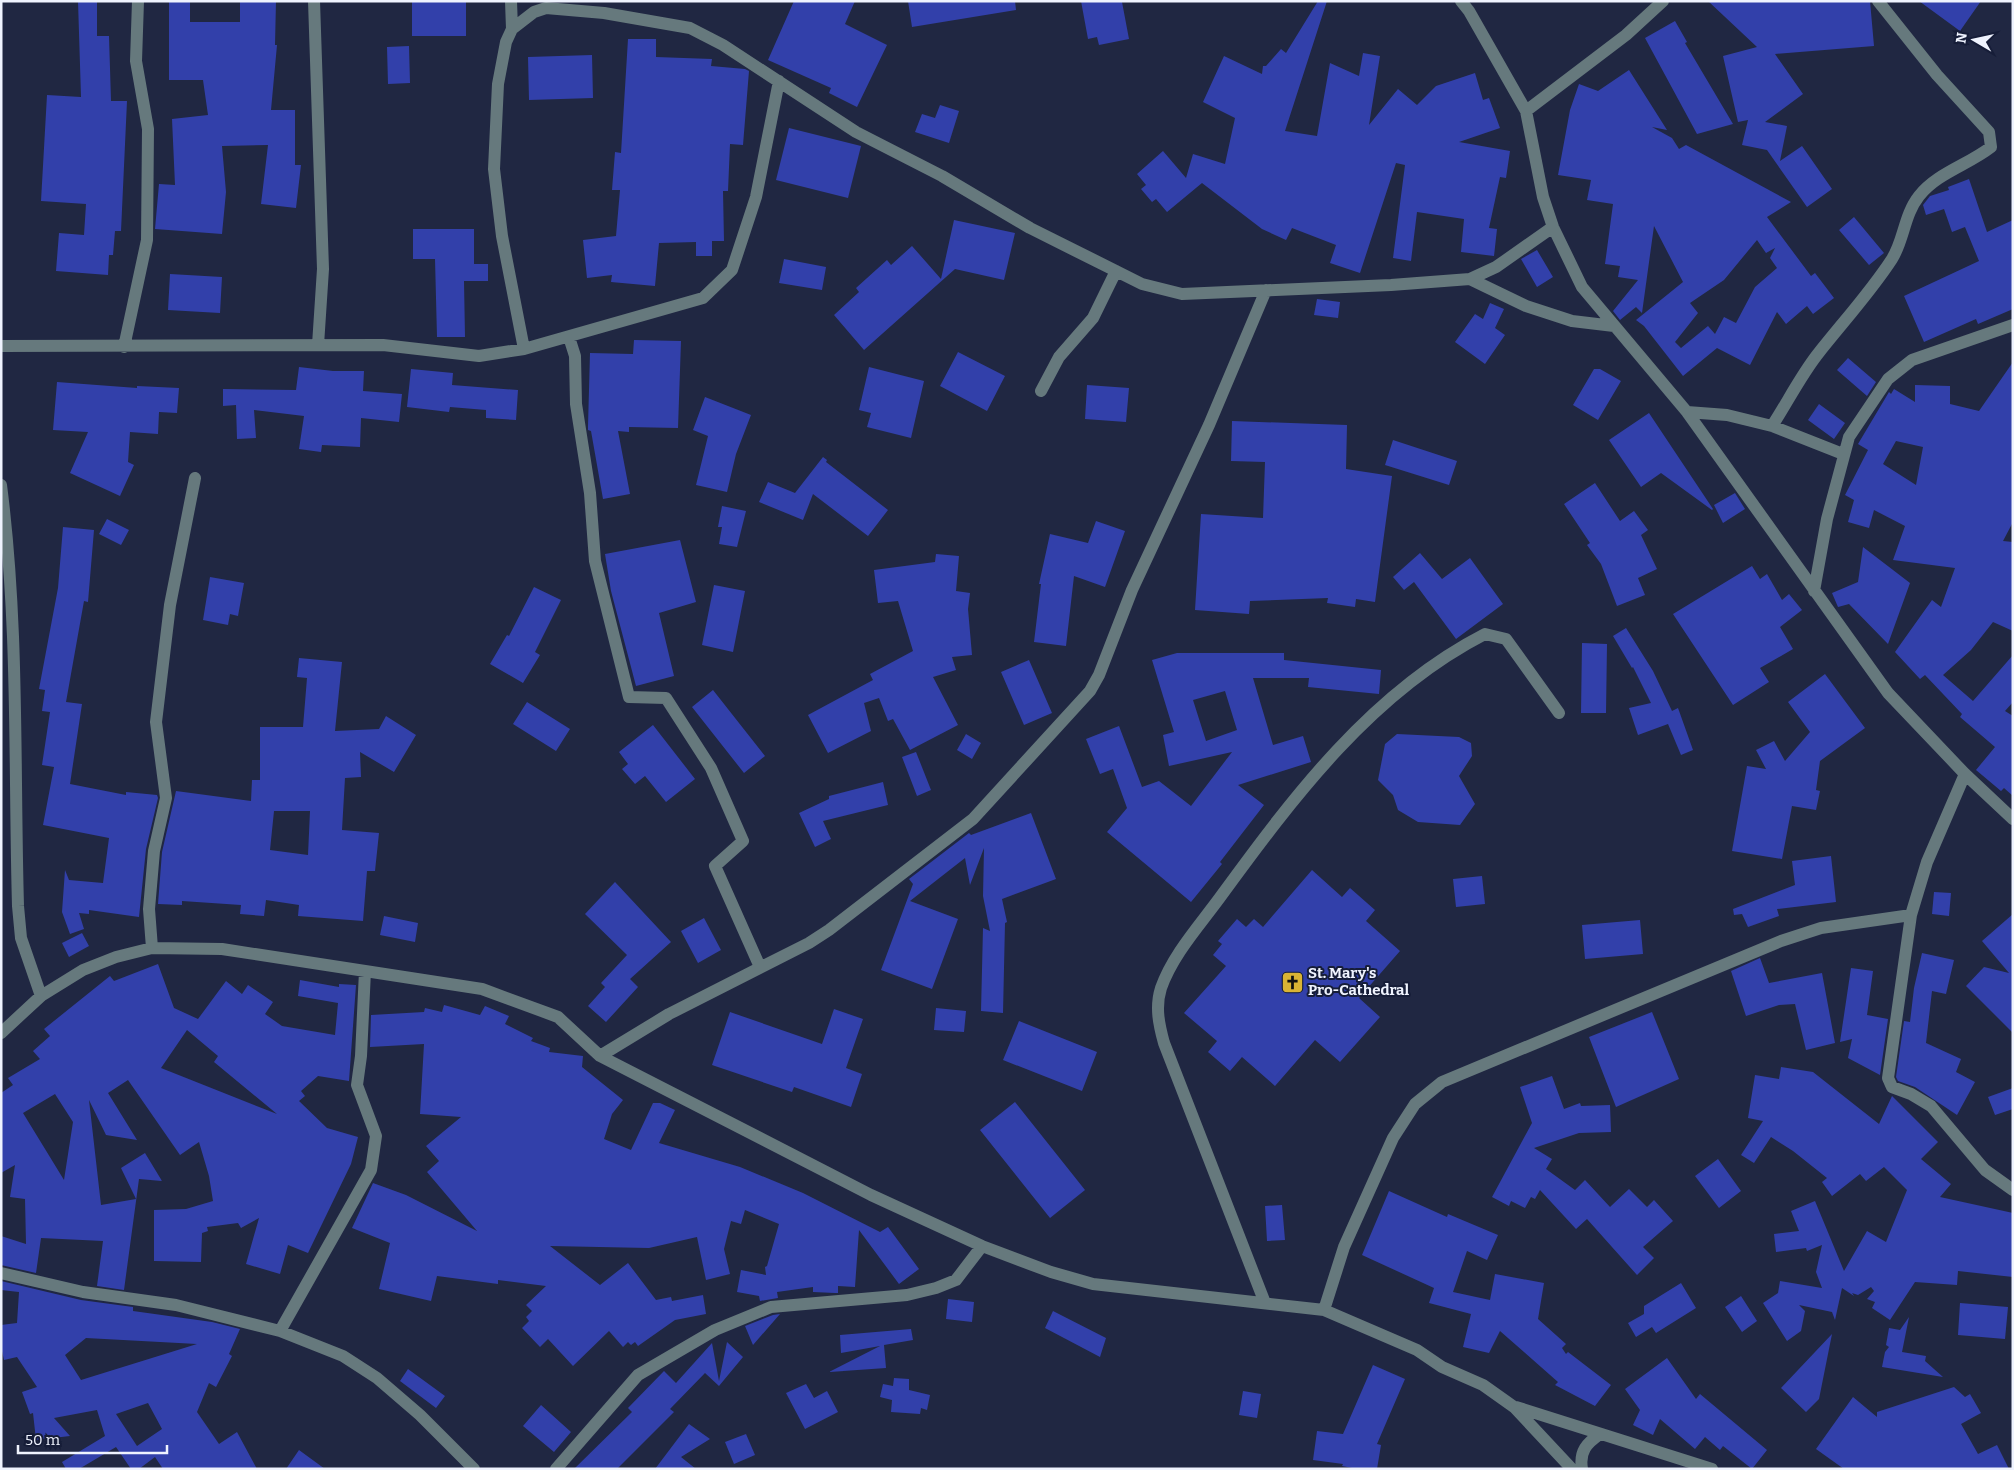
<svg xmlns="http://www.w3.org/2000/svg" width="2014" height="1470" viewBox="0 0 2014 1470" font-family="Bitter,serif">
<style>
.building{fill:#3240aa;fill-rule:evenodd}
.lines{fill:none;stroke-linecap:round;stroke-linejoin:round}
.minor{stroke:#66797d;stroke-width:12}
.labels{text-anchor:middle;stroke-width:4;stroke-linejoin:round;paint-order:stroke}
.poi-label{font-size:15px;font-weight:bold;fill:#eff3fe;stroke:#161d38;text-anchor:start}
</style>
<rect width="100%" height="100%" fill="#202742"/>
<path class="building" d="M78,1H97V36H109L111,101H127L121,231H115L113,255H109L108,275L56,271L59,233L84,235L86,204L41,201L47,95L81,97Z
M169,1H190V22H240V1H276L275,45H277L271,110H295V165H301L296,208L261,204L268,145L222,146L226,192L222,234L155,229L159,184L175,185L172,119L208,115L203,80H169Z
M412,1H466V36H412Z
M794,1H855L845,24L887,45L857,107L829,93L831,88L768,60Z
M908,1H1015L1016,10L912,27Z
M1081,1L1122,2L1129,39L1099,45L1097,37L1088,39Z
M1318,1H1327L1285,131L1317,136L1330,63L1359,76L1363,53L1380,56L1369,125L1398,89L1417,105L1436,86L1475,73L1483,100L1489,98L1500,128L1459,142L1510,151L1506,178L1500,177L1489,228L1497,229L1494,256L1461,252L1464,219L1417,212L1411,261L1393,258L1405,165L1396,163L1360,273L1330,263L1336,245L1292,228L1286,240L1262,229L1202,183L1167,212L1156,199L1152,202L1141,189L1146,185L1137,174L1163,151L1186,178L1193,154L1225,164L1235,118L1203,102L1224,56L1262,74L1263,66H1266L1281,49L1286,53Z
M1708,1H1870L1874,46L1775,54L1803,94L1765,122L1787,126L1780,161L1802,146L1832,189L1807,207L1767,150L1742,145L1748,120L1738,122L1723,56L1757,47Z
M1919,1H1981L1960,31Z
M1675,21L1687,42L1685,43L1733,124L1697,134L1645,38Z
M628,39H656V57L712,59L711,66L745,69L749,71L743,145L730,144L728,191H723L724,241H712V256H696V242L659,243L655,286L611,282L612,275L587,278L583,240L616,236L620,190H612L615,152L621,153Z
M409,46L410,83L388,84L387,47Z
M592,55L593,98L529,100L528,57Z
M1629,70L1667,130L1652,127L1672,138L1679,149L1686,145L1791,202L1767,217L1811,276L1815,273L1834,298L1813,314L1807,306L1786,324L1777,312L1750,365L1717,348L1683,376L1644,326L1636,320L1683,282L1654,226L1642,313L1636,307L1620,320L1613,311L1638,280L1618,277L1620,266L1605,264L1613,204L1587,200L1591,180L1558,175L1570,110L1579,84L1598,91ZM1757,240L1766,253L1775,248L1770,258L1777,268L1755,287L1736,323L1724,317L1715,334L1708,326L1681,348L1675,342L1698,313L1690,303L1724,280Z
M940,105L959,111L949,143L915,132L922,114L935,118Z
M789,128L861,146L848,198L776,180Z
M1969,179L1987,232L2013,220V309L1978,324L1976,319L1924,342L1904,296L1979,261L1965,227L1952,232L1944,209L1926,215L1923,205L1930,196L1949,190L1948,187Z
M1854,217L1884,253L1869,265L1839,230Z
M954,220L1015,233L1004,280L955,269L864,350L834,315L859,292L856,288L887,260L891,265L912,246L941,279Z
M413,229H474V264H488V281H464L465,337H437L435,259H413Z
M1537,250L1553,277L1537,287L1521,259Z
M784,259L826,267L822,290L779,283Z
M170,274L222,277L220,313L168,310Z
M1317,299L1340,302L1338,318L1314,315Z
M1490,303L1504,309L1495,328L1505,335L1485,364L1455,342L1475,314L1483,319Z
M634,340L681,341L678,428L629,427V432L618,431L630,494L603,499L591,431L588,430V426L590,353L633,354Z
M958,352L1005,376L987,411L940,386Z
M1848,358L1876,382L1867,396L1837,370Z
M2013,362V522L2003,541L2013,542V631L1993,622L1971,650L1943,675L1973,701L2013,655V702L2005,711L2013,716V796L2004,788L2001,791L1976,770L1995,747L1960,717L1962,714L1925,675L1920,679L1895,652L1932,600L1941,607L1955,568L1893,560L1905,526L1874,510L1869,528L1848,522L1854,500L1845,495L1868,450L1858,444L1889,392L1891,394L1894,389L1915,402V385L1950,386V404L1979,411ZM1896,441L1923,447L1916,485L1883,464Z
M299,367L333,371H364L363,391L402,394L399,422L361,418L360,447L322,445L321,452L299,449L304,416L254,410L256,438L237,439L236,405L223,406V389L296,390Z
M869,367L924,381L911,438L867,427L871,413L859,410Z
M411,369L453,373L452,385L518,390L516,420L486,418V410L450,407L449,412L407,407Z
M1594,369H1600L1621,381L1598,420L1573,405Z
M57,382L137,388V386L179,388L177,413L159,412L158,434L130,432L128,462L134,465L120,496L70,473L88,432L53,430Z
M1087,385L1129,388L1126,422L1085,419Z
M705,397L751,415L736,454L727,492L696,485L708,436L693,430Z
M1819,404L1845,423L1834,439L1808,420Z
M1649,413L1713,509L1712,510L1661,473L1641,487L1609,440Z
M1232,421L1347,425L1346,469L1392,476L1375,602L1356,599L1355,607L1327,603L1328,598L1250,601L1249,614L1195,610L1201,514L1263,518L1265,462L1231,461Z
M1393,440L1457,461L1449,485L1385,465Z
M823,457L827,460L826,462L888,510L868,536L813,494L803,520L759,502L768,482L795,493Z
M1595,483L1620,521L1634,511L1648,530L1641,535L1657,569L1638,578L1645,595L1617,606L1601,564L1587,545L1590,543L1564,504Z
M1735,493L1745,509L1723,523L1714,505Z
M722,506L746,511L737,547L719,544L722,527H718Z
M107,519L129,530L121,545L99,534Z
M1096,521L1125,531L1105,587L1074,576L1066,646L1034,642L1041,584H1039L1050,534L1088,543Z
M63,527L94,530L88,602L84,601L66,702L82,704L70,784L126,795V792L157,795L158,798L146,849L139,917L89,910V914L79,913L84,929L70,934L62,912L65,870L69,880L103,883L109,838L43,825L54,767L42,765L50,712L42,711L45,690L39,689L58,588Z
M680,540L696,602L659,613L674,676L636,686L611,591L605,554Z
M1863,547L1910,583L1888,644L1849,604L1838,607L1832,593L1858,582Z
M1420,553L1442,579L1470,558L1503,604L1456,639L1414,582L1404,590L1393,577Z
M936,554L959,556L956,591L970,593L968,609L972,655L952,657L956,670L933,677L958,725L910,750L893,719L888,721L879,698L864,703L871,731L828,753L808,715L873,680L870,674L913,651L898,601L878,603L874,570L935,562Z
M1752,566L1760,579L1767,574L1782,600L1789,594L1802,610L1780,627L1793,649L1760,668L1769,682L1733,705L1673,614Z
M210,577L244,583L238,616L230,614L228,625L203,620Z
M714,585L745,591L733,652L702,645Z
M534,587L561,600L535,652L540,655L523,683L490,664L507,635L509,636Z
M1626,628L1653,671L1672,711L1678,708L1693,750L1681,755L1668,724L1638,735L1629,708L1651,703L1633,667L1632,668L1613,636Z
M1582,643L1607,644L1606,713H1581Z
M1177,653H1284V660L1381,670L1379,694L1308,687L1309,678H1253L1273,745L1303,736L1311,762L1238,785L1264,805L1220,862L1222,864L1191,902L1107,832L1127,808L1113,769L1100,774L1086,739L1119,726L1142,787L1159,781L1191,806L1232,752L1169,766L1163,735L1174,732L1152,660ZM1225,691L1237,730L1206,741L1193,700Z
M299,658L342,662L335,731L379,729L386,716L416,735L394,772L360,752L361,777L345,778L342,830L379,833L375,871H367L363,921L298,916L299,905L266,900L264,916L240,914L241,905L182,901V905L158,904L162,852L176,791L251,801L252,780H260V727H303L307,678L297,677ZM274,811H310L308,855L270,850Z
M1029,660L1052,713L1024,725L1001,672Z
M1825,674L1865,728L1820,761L1816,790L1820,791L1816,810L1792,806L1782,859L1732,851L1747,766L1766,769L1756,750L1774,741L1785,761L1810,732L1788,702Z
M713,690L765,756L744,773L692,707Z
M527,702L570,729L556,751L513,724Z
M653,725L695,779L666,802L645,776L635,784L622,769L628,764L619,752Z
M966,734L981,743L972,759L957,750Z
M1397,734L1459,737L1471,743L1472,756L1459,776L1475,804L1460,825L1418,822L1398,810L1393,795L1378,780L1385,744Z
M916,752L931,790L917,796L902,757Z
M883,782L888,805L823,821L831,839L815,847L799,813L829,799V796Z
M1031,813L1056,879L1002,899L1007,922L1005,923L1003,1013L981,1011L983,928L990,931L983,896L984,848L970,885L965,858L910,901L958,919L932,989L881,970L913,884L909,879L969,833L971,835Z
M1831,856L1836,902L1777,909L1779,916L1748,927L1742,914L1734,915L1733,909L1795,885L1792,861Z
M1312,870L1342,897L1350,888L1375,910L1366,921L1400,951L1359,998L1380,1017L1340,1062L1315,1040L1275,1086L1242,1057L1230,1071L1208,1052L1217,1041L1184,1013L1226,966L1213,955L1222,944L1218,941L1237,919L1246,927L1254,919L1263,927Z
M1482,876L1485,904L1456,907L1453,879Z
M615,882L671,942L630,979L638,987L606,1022L588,1006L605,987L601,983L627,955L585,914Z
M1934,892L1951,893L1949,916L1932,914Z
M2013,914V1033L1966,986L1984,967L2009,973L1982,941Z
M384,916L418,923L415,942L380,935Z
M704,918L721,950L698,963L681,931Z
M1640,920L1643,954L1585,959L1582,925Z
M82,933L89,946L69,957L62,943Z
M1922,953L1954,960L1946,994L1932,991L1926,1043L1961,1059L1956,1072L1975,1082L1957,1115L1915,1087L1898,1081L1896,1077L1904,1021L1910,1022L1914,988Z
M1760,958L1769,983L1822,973L1835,1043L1806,1050L1795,1004L1779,1005L1746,1016L1731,971Z
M158,964L174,1008L198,1019L226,981L242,994L248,985L273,1002L265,1014L282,1026L335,1035L338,1003L298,996L300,980L339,987V984L356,985L349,1081L318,1076L301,1091L305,1096L299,1101L327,1128L358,1137L351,1164L308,1253L288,1245L280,1274L246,1264L259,1218L241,1228L238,1223L207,1227L208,1231L202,1233L201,1262L154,1261V1210L186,1209L213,1201L209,1176L199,1142L180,1155L128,1080L108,1093L137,1140L106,1135L89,1100L101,1205L136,1199L121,1168L145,1153L162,1181L139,1179L124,1290L97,1286L103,1241L41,1238L36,1273L1,1265V1236L26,1244L25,1199L10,1197L15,1165L1,1173V1093L13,1085L8,1078L40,1059L33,1051L50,1036L44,1029L110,976L114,981ZM187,1030L218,1056L214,1062L277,1114L161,1068ZM55,1094L73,1122L64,1180L23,1113Z
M1851,968L1873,971L1867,1015L1888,1019L1880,1075L1848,1058L1852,1039L1840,1042Z
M444,1005L480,1015L485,1006L509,1016L505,1024L533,1038L531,1041L550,1048L549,1052L583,1056L582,1067L623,1100L612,1114L604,1139L631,1150L653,1103H660L675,1110L659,1143L740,1167L803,1193L880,1232L888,1227L919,1269L899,1284L859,1230L855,1287L838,1286V1293H835L813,1292V1287L777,1292L778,1298L760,1301L759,1296L737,1292L741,1270L766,1275L765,1267L767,1266L779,1224L745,1210L741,1224L731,1221L724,1249L730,1274L706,1280L697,1237L649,1248L550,1246L600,1285L628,1263L656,1300L671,1297L672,1301L703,1295L706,1314L675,1320L638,1346L635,1342L631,1345L628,1342L623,1347L609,1331L573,1366L548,1339L540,1347L522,1328L529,1321L526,1317L532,1311L526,1305L546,1286L498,1280V1284L437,1276L431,1301L379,1289L390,1243L352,1228L373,1183L406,1195L477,1231L427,1172L439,1161L426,1146L461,1117L420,1114L424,1044L370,1047L371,1015L424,1012L425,1008L442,1012Z
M936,1008L966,1011L964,1032L934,1030Z
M834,1009L863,1019L846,1068L862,1074L851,1107L794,1087L792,1092L712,1065L730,1012L822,1044Z
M1652,1012L1679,1079L1616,1107L1589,1037Z
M1019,1021L1097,1052L1082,1091L1003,1060Z
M1781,1067L1813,1072L1879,1124L1892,1096L1938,1142L1921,1159L1951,1184L1940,1197L2013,1213V1277L1958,1271L1957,1285L1915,1282L1890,1320L1872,1308L1875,1302L1867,1299L1874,1291L1871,1287L1858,1295L1852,1293L1854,1296L1842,1288L1835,1320L1832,1312L1799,1305L1805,1311L1801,1331L1787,1341L1763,1303L1778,1293L1780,1281L1822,1288L1816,1272L1822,1245L1807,1251L1806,1248L1776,1252L1774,1234L1799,1231L1791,1211L1815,1201L1844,1271L1867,1231L1886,1242L1907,1190L1884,1167L1866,1181L1860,1174L1832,1196L1822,1182L1827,1178L1793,1151L1771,1137L1754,1163L1741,1155L1763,1121L1748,1118L1755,1075L1779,1079Z
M1552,1076L1564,1109L1580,1103L1581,1106L1610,1105L1611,1132L1579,1133L1534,1148L1552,1159L1546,1169L1575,1190L1585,1180L1610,1207L1629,1189L1647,1207L1654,1200L1673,1221L1643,1247L1654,1258L1637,1275L1587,1219L1576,1229L1540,1190L1535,1199L1531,1197L1525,1208L1511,1201L1509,1206L1492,1197L1532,1123L1520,1087Z
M2013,1088V1109L1995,1115L1988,1097Z
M1015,1102L1085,1190L1050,1218L980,1130Z
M1718,1159L1741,1191L1719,1208L1695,1176Z
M1389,1191L1447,1217L1448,1214L1498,1235L1487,1260L1467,1251L1453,1292L1490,1300L1495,1274L1544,1283L1538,1319L1566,1344L1562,1348L1566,1354L1568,1352L1611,1385L1595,1406L1555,1385L1558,1382L1500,1331L1489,1353L1463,1347L1471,1314L1429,1303L1434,1288L1362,1255Z
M1282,1205L1285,1240L1267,1241L1265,1206Z
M1,1281L81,1300L133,1307V1311L212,1322L240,1329L229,1354L232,1356L216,1387L209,1383L197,1412L219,1444L237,1432L257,1469H163L155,1457L139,1469H131L116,1447L79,1469H66L62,1462L105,1436L97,1410L54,1418L70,1436L36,1440L33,1413L30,1414L22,1392L37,1387L17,1357L4,1360L1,1347V1325L17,1323L19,1292L1,1290ZM86,1338L197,1344L81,1380L65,1355ZM148,1403L162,1429L137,1446L116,1414Z
M1681,1283L1696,1308L1656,1333L1652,1327L1636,1337L1628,1323L1644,1314V1306Z
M1741,1296L1757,1321L1742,1332L1725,1307Z
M948,1299L974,1302L972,1322L946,1319Z
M1960,1303L2008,1307L2005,1339L1958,1335Z
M1053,1311L1106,1338L1100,1357L1045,1328Z
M780,1314L753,1345L745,1326L773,1315Z
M1909,1317L1902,1352L1926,1356L1925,1361L1943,1377L1882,1367L1885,1352L1889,1347L1886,1345L1889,1328L1900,1330Z
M911,1329L913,1340L884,1345L886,1368L829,1372L880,1346L841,1353L840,1335Z
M1832,1334L1819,1399L1806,1412L1781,1388Z
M727,1342L743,1357L719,1386L705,1373L670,1409L674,1412L617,1469H574L632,1412L628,1408L664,1371L676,1383L712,1343L719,1381Z
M1667,1358L1696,1399L1700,1394L1767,1450L1752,1469L1723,1446L1720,1450L1705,1437L1695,1449L1660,1419L1653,1435L1633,1425L1640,1410L1625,1389Z
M1373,1365L1405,1379L1377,1444L1381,1445L1377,1469H1357L1342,1466L1343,1464L1313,1460L1317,1431L1343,1434Z
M408,1369L445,1396L436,1408L400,1381Z
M894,1378L909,1379V1390L930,1395L927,1410L921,1408L920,1414L891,1412L892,1400L880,1397L883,1384L893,1386Z
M806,1384L814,1398L827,1391L838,1412L805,1429L786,1393Z
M1954,1387L1965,1397L1970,1394L1981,1413L1961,1424L1978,1454L1997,1445L2009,1469H1844L1816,1449L1853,1397L1877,1417V1412Z
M1243,1391L1261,1394L1257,1418L1239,1415Z
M541,1405L571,1432L554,1452L523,1426Z
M689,1424L710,1439L681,1457L696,1469H655Z
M746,1434L755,1455L734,1464L725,1442Z
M299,1450L325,1469H286Z"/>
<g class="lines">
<path class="minor" d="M314,1L323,269L318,345
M511,1L512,29
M1461,1L1469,11L1526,111L1543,197L1553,227L1582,287L1687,412L1888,693L1965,774L2013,819
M1526,111L1626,35L1663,1
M1470,279L1526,306L1572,321L1614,326
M569,337L575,356L576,404L590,493L595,561L629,697L666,698L711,768L743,841L715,866L760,967
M1,346L383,345L479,356L524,349L703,298L732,270L756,197L779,81
M124,347L147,240L148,129L136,61L138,1
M524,349L502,236L494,169L498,84L506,42L512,29L534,12L546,8L604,13L690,28L723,45L856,132L942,176L1030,228L1142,284L1182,294L1391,285L1470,279L1496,267L1553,227
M1041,391L1059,357L1093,318L1116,271
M1687,412L1727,415L1772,426L1843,454
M1772,426C1787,403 1800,377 1817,355C1842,323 1870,293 1892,259C1904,240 1904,215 1919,196C1937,173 1968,165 1991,147L1989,132L1937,75L1878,1
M1,485C19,625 14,766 18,906L21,938L41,996
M1814,591L1827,519L1849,437L1888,379L1912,360L2013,325
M1965,774L1927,862L1911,915L1888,1078L1892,1087L1911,1094L1931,1106L1985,1170L2013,1190
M152,948L149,909L154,851L166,798L156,722L170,605L195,478
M1,1033L41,996L83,970L116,957L152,948L222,949L482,989L558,1017L600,1056L871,1195L982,1246L1051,1272L1093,1284L1324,1310L1417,1350L1442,1367L1483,1385L1514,1407L1572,1469
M600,1056L669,1014L809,943L829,930L973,819L1090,691L1099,675L1132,590L1209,425L1266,290
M1,1273L83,1292L176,1305L280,1331L343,1356L377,1378L420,1415L474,1469
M1265,1303L1164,1043C1159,1025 1155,1007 1161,988C1173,954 1200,925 1221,896C1294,796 1372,692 1485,634L1506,639L1559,713
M1324,1310L1344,1247L1393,1138L1415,1104L1442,1082L1781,941L1821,928L1911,915
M280,1331L371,1170L376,1136L357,1085L361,1056L365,971
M1516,1407L1712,1469
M556,1469L638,1375L715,1330L771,1307L907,1295L936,1288L956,1280L982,1246
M1582,1469C1579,1451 1587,1443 1600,1434"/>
</g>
<defs>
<symbol id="church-square" viewBox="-11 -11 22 22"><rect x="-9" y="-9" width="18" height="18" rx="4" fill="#d9b334" stroke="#161d38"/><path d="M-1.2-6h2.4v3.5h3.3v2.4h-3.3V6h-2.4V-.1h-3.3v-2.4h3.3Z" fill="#111"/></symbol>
</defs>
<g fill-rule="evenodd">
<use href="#church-square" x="1280" y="970" width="25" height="25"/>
</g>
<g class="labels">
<g class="poi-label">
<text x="1308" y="978">St. Mary's<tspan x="1308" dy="17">Pro-Cathedral</tspan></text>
</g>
</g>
<rect width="2014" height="1470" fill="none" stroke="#eff3fe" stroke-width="5"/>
<g transform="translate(1974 40) rotate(279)" stroke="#161d38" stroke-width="4" paint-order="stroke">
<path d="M0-4L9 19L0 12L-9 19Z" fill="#eff3fe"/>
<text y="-8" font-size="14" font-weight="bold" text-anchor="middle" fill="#eff3fe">N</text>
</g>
<path d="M18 1445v8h149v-8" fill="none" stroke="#eff3fe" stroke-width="2.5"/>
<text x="25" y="1445" font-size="15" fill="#eff3fe" stroke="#161d38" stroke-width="4" paint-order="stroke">50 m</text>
</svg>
